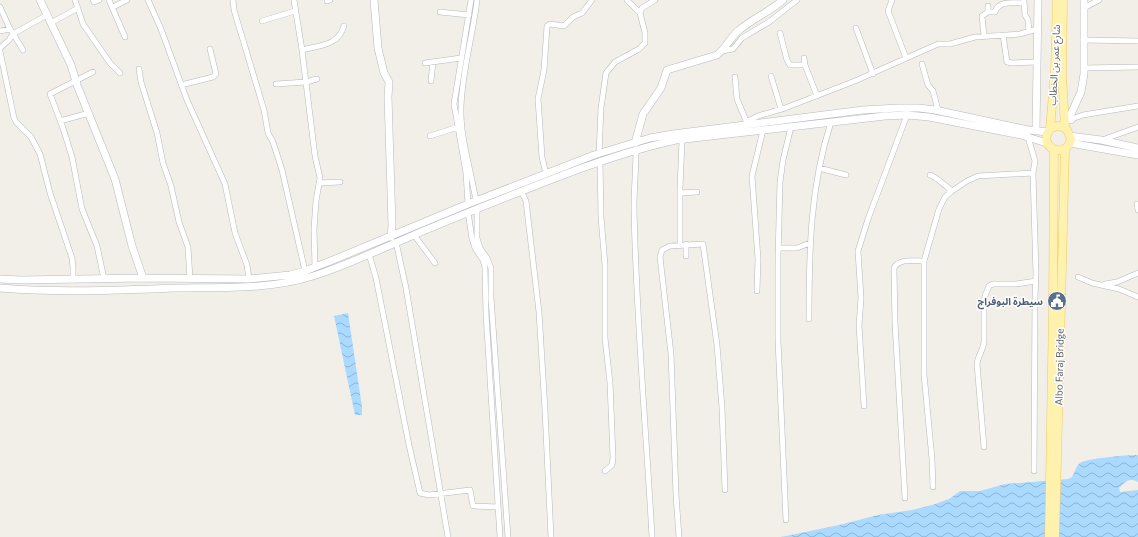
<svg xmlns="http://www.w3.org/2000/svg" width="1138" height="537" viewBox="0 0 1138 537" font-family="Commissioner,'Noto Sans Arabic',sans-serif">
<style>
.water{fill:url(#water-waves)}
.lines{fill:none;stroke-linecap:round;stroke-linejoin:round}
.street-casing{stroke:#b5b8bc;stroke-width:6}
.secondary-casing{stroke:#b6babf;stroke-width:8}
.primary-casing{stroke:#f2c960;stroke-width:9}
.street{stroke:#fff;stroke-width:5}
.secondary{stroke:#fff;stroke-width:7}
.primary{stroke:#fff2af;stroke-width:8}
.labels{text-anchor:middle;stroke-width:3;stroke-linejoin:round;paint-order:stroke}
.street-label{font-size:10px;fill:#5f6368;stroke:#fff}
.service-label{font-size:10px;font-weight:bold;fill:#4e5e75;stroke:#fff;text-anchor:end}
</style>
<defs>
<pattern id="water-waves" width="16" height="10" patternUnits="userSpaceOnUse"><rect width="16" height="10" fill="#aadaff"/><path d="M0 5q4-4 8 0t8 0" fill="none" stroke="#8eb4d2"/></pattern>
</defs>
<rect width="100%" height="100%" fill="#f1efe8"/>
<path class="water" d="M348,313L362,407V415H355L334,316Z
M1138,455V482C1129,477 1125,482 1119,488L1120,492L1138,490V537H781L839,525L878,515L912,510L932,505L949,499L960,491H980L1005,484L1068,479L1072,477C1075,472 1076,466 1080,463C1087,458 1128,455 1138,455Z"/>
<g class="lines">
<defs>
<path id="street" d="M75,0L83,24L110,63L120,73
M93,0L94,2L99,0
M109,0L125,37
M148,0L161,29L187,100L225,184L235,233L247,265L249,279
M233,0L234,10L264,110L268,133L273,142L282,170L305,271
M294,0L302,50L315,156L320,178L316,201L314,229L315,267
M627,0L640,13
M892,0L888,11L906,58
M327,1L330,0
M1024,1L1025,15L1028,20L1029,31
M0,7L9,27L23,50
M113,7L127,0
M1084,8L1099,0
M440,12L469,15
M988,12H995C999,0 1013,3 1024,3
M262,21L295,11
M51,23L78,8
M856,28L873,74
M0,31L10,29
M780,33L787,60L790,65H805
M1003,35L1007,62L1012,63L1037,62
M984,36L982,16L988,12V6
M1083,40L1138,41
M0,48L9,40L13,34L47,15
M302,50C320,45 338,46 344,26
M0,51L14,118L16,122L31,137L40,154L50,193L72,258L73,267V280
M722,51L733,49L742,38L769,22L797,0
M804,58L805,65L817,96
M425,63L461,58
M922,64L928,85L933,91L938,110
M1084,68L1138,67
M139,69L141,82L157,133L163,163L171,186L179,222L188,247L190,279
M93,72L50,94L63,128L72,157L82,209L97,246L104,279
M771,76L781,109
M735,77L737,99L747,123
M431,81L433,62
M276,84L306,82L317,79
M181,85L213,77L216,74L210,49
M1069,120L1083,115L1138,106
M60,121L89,113
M745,125L748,121L758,116L785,108L855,81L938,44H950L975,37L1020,34L1037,29
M430,136L458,127
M1028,137L1035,161L1033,173L1036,274L1035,298L1034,471
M1102,140L1138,127
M636,150C636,169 634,188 634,208C636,317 646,427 652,537
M599,154L601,108L606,73L615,62L639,49L645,43V33L640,13L642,8L655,0
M600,161L601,217L605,265V338L610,383L613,458L612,465L605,471
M819,168L846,175
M546,174L542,157L538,99L544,70L547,26L550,24L564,26L573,17L582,13L592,0
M930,175C935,176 947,187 952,191
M319,183L340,182
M521,191L526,201L539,312L545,410L551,537
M680,193L697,192
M476,201C471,170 460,138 461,107C462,71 473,35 477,0
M468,204L466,173L454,104L471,0
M1137,204L1138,210
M477,209V238L480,248L487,258L491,268V298L508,537
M468,212L472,239L475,248L483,260L485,268L486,314L500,537
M414,235L435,263
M396,242L406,288L448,537
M686,244V256
M680,245V189L682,140
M778,248H797L810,243
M369,254L376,278L409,445L420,493L429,495L470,490L473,506L498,507
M1078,277L1092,283L1119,289L1138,297
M1105,284L1117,282L1138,273
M757,291L758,259L752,176L763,130
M809,319C809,251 810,187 831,122
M864,406L859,325L861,298L858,251L868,219L907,115
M984,447L977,364C978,356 983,350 984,342V304L985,296L989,286L993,284H1016L1036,281
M933,487L932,459L924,374V261L939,209L945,197L952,191L967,181L978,176L1033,173
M905,498L895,323L894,268C899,258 914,261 924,261
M786,520L778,340V258L780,182L783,160L791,127
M679,537L676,495L671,354L660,257L662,250L670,246L703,244L717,345L722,408L725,490"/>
<path id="secondary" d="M40,0L71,65L77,85L115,179L132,246L143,278
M374,0L378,48L384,73L389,82L388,97L392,225L391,237
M1071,120V114L1081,92L1084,74V0
M1036,130L1038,0
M1070,136L1101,140L1138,148
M635,143L643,114L661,88L667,70L717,55C726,48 730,38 738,31C752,19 769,12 783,0
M1070,143L1138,155
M0,279L21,280L143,278L249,279L290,275L305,271L333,260L468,204L594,155L650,138L673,134L863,110L898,108H919L935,110L1028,130L1048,132
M0,288C58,293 118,290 176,288C222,287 269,290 313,276C345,266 376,251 407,238C453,218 499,200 545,182C588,165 630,150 676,140L885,116L907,115L929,117L1021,135L1047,143"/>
<path id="primary" d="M1063,0L1062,74L1065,128
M1050,129C1056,125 1062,125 1067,130L1071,139C1066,161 1036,147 1050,129L1055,71L1057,0
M1049,537L1053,311L1054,150
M1055,537L1065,149"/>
</defs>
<use href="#street" class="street-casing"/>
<use href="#secondary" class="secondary-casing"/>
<use href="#primary" class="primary-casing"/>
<use href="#street" class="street"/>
<use href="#secondary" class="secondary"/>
<use href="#primary" class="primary"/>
</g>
<defs>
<symbol id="civic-disc" viewBox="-11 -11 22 22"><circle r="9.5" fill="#5c6f8a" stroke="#fff"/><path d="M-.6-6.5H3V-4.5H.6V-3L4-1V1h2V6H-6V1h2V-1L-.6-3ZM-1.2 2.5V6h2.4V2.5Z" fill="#fff"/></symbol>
</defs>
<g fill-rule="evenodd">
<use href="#civic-disc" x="1046" y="290" width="22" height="22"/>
</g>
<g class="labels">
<g class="street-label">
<text transform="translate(1054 65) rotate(-87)" y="4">شارع عمر بن الخطاب</text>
<text transform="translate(1059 367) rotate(-89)" y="4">Albo Faraj Bridge</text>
</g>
<g class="service-label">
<text x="1043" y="305">سيطرة البوفراج</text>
</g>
</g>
</svg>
